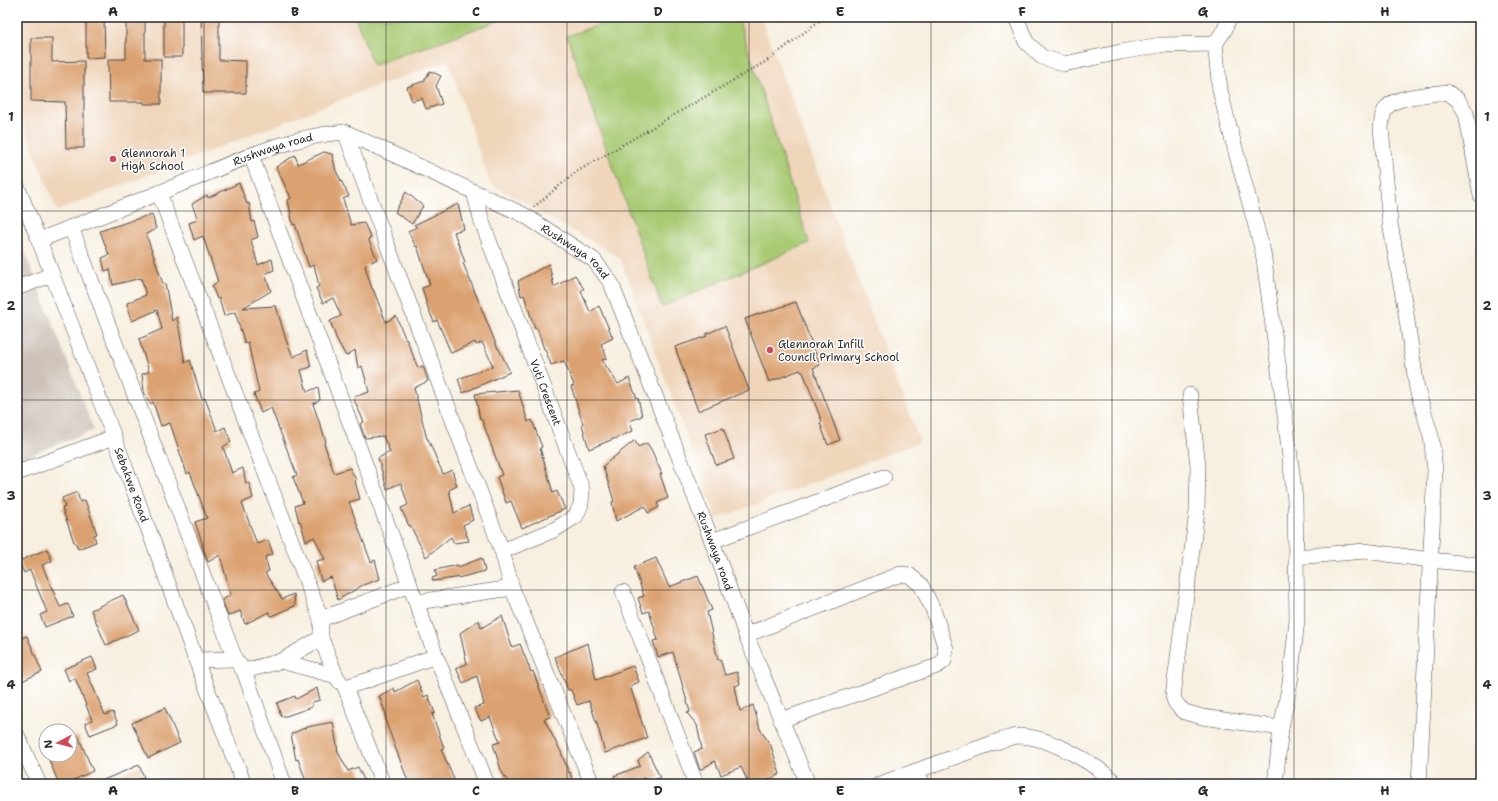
<svg xmlns="http://www.w3.org/2000/svg" width="1498" height="801" viewBox="0 0 1498 801" font-family="'Shantell Sans',sans-serif">
<style>
.built{fill:#efd6bb}
.industrial{fill:#cdc2b9}
.green{fill:#a8ca73;stroke:#6a7a4f}
.building{fill:#dba16f}
.lines{fill:none;stroke-linecap:round;stroke-linejoin:round}
.minor-casing{stroke:#4a4846;stroke-width:16}
.path{stroke:#4a4846;stroke-width:2.5;stroke-dasharray:1 3;stroke-linecap:butt}
.minor{stroke:#fff;stroke-width:15}
.grid{fill:none;stroke:#2b2b2b;stroke-width:1;stroke-opacity:0.55}
.poi-dot{fill:#d1495b;stroke:#fff;stroke-width:1.5}
.labels{text-anchor:middle;stroke-width:3;stroke-linejoin:round;paint-order:stroke}
.street-label{font-size:11px;fill:#2b2b2b;stroke:#fff}
.poi-label{font-size:11px;fill:#2b2b2b;stroke:#fff;text-anchor:start}
.neatline{fill:none;stroke:#2b2b2b;stroke-width:1.5}
.grid-label{font-size:13px;text-anchor:middle;font-weight:bold;fill:#2b2b2b}
</style>
<rect width="100%" height="100%" fill="#fff"/>
<filter id="ink" filterUnits="userSpaceOnUse"><feTurbulence type="fractalNoise" baseFrequency=".025" numOctaves="2"/><feDisplacementMap in="SourceGraphic" scale="8" xChannelSelector="R" yChannelSelector="G"/><feConvolveMatrix kernelMatrix="1 2 1 2 8 2 1 2 1" color-interpolation-filters="sRGB"/></filter>
<filter id="wash" filterUnits="userSpaceOnUse"><feTurbulence type="fractalNoise" baseFrequency=".012" numOctaves="4" result="noise"/><feDisplacementMap in="SourceGraphic" scale="16" xChannelSelector="R" yChannelSelector="G"/><feGaussianBlur stdDeviation="0.9" result="paint"/><feColorMatrix in="noise" values="0 0 0 0 0 0 0 0 0 0 0 0 0 0 0 0 0 1.4 0 .05"/><feComposite in="paint" operator="in"/></filter>
<g filter="url(#wash)">
<rect width="100%" height="100%" fill="#f7efdf"/>
<path class="built" d="M17,17H761L841,235L920,442L717,519L620,258L490,183L448,61L365,90L57,211L17,107Z"/>
<path class="industrial" d="M17,232L94,430L17,460Z"/>
<path class="green" d="M355,17H509L373,65Z
M621,17H738L809,243L662,307L567,36Z"/>
<g id="blocks">
<path class="building" d="M86,17H104L105,57L86,58Z
M164,17H182V57H164Z
M201,17H219V60L246,61V93H203Z
M145,21V59H161V104H144V102H109L108,59H126V22Z
M31,38H52V62L84,61V148H66L65,102L31,101Z
M430,71L441,76L436,86L442,104L426,109L422,98L412,101L407,87L424,81Z
M324,152L332,154L336,171L349,196L343,199L351,225L364,223L371,238L368,239L377,259L365,266L372,289H373L386,322L396,316L406,340H407L418,368L423,366L428,381L414,388L427,439H428L443,474L452,470L457,486L449,490L454,513L469,506L473,520L463,525L469,541L454,543L451,537L426,557L410,525L409,526L401,508L408,505L401,483L387,489L378,458L390,452L383,436L365,438L360,424L364,422L353,397L369,392L362,366L358,368L355,350L346,356L337,340L330,321L341,316L333,298L323,303L316,288L319,286L314,265L309,267L295,224L293,225L288,200L291,198L276,167L295,155L298,164Z
M239,183L247,204L249,203L252,222L254,221L258,237L251,240L258,265L272,259L274,270L265,274L271,291L243,308L276,306L286,340L293,357L307,350L311,367L301,370L307,392L318,387L320,400L313,404L326,442L324,443L334,473L350,468L356,480L355,481L360,499L349,502L371,562L375,560L380,579L363,585L338,600L331,577L321,581L316,561L325,559L314,537L306,541L300,521L299,522L295,506L303,503L293,477L297,475L271,408L261,413L254,394L259,392L248,342L245,344L235,312L224,316L219,298L217,299L212,286L218,282L203,236L194,240L189,223L198,220L192,204L207,195L208,198Z
M406,192L423,206L412,224L395,212Z
M458,204L464,229L454,232L465,262L463,263L498,349H499L510,372L463,393L458,379L493,366L482,342L476,345L475,342L451,353L437,320L434,322L428,308L422,288L430,285L417,246L416,247L408,231L417,227L414,225Z
M152,214L156,229L146,234L163,284L165,283L172,321L177,317L185,363L190,360L202,399L205,398L217,431L225,427L231,442L223,447L232,473L243,468L246,484L249,483L253,498L242,503L257,544L268,540L273,554L265,557L269,571L265,573L282,599L294,594L295,606L271,616L269,612L245,624L240,611L228,616L222,600L231,595L220,555L208,562L202,545H203L195,522L207,518L190,472L187,474L170,423L161,426L153,402L150,404L144,392L142,374L149,372L139,339L162,329L157,310L132,321L127,303L146,295L141,278L113,285L110,269L105,271L102,258L109,255L100,231Z
M549,264L554,287L575,275L584,289L581,291L590,312L599,306L613,338L601,344L607,358L602,360L618,384L629,378L637,399L638,398L642,416L630,421L633,431L589,449L582,425L583,424L571,386L574,385L564,361L551,365L545,349H544L537,328L535,329L524,295L521,296L518,281Z
M796,302L820,365L813,368L840,440L828,445L820,423L822,422L803,372H801L800,370L769,382L745,319L764,312V313Z
M725,326L749,390L698,411L675,347L707,336L706,334Z
M518,390L528,422L532,420L542,447L540,448L553,493L557,491L565,509L522,528L511,501L506,503L497,477L502,475L482,420L480,419L475,394Z
M723,428L734,459L716,465L705,434Z
M635,440L638,447L647,443L652,451L662,474H660L668,498L657,503L659,507L648,513L645,506L616,521L612,502L614,501L603,466Z
M77,492L80,502L85,500L97,534L94,535L96,542L78,549L75,542H74L62,508L65,507L62,498Z
M47,549L52,561L42,565L60,607L68,604L73,616L45,627L40,615L47,612L30,570L24,573L19,561Z
M482,558L485,571L462,577L433,581L432,578L437,576L435,570L458,565V567Z
M656,558L669,587L698,576L712,610L707,612L718,660L720,659L725,675L737,672L740,684L735,686L740,711L753,705L760,729L771,746L780,774L761,784H749L741,767L721,775L715,761L700,770L694,752L702,749L697,725L687,713L690,712L673,652L658,657L653,641L658,640L649,611L643,613L638,598L644,596L634,567Z
M123,595L139,630L106,645L91,610Z
M502,616L512,647L520,644L531,672L533,671L550,717L544,719L561,752L569,773L570,772L573,784H509L501,770L493,744L500,742L490,717L481,721L474,708L484,705L477,676L463,683L456,668L467,664L460,633L479,620L481,628Z
M27,636L42,672L17,683V640Z
M588,643L596,680L633,666L639,682L630,686L647,738L605,753L598,727L589,701L577,705L571,690H568L555,657Z
M92,657L97,669L87,673L105,715L113,712L118,724L90,735L85,723L92,720L75,678L69,681L64,669Z
M417,680L424,697L428,695L435,713L432,714L444,748L441,749L456,784H409L387,725L385,715L386,714L379,696L394,688L395,692Z
M317,688L320,700L312,702V707L286,716H281L277,703L295,696L296,699Z
M165,708L180,743L148,758L132,723Z
M333,722L338,752L348,771L358,767L365,782L359,784H307L298,759L296,760L291,734L307,727Z
M78,736L93,771L71,781L72,784H59L47,755H70V739Z
M648,752L660,777L647,784L644,778L632,784H616L614,776L640,766L638,760Z
M139,765L144,777L128,784H94Z"/>
</g>
</g>
<g filter="url(#ink)">
<use href="#blocks" fill-opacity="0" stroke="#4a4846" stroke-width="1"/>
<g class="lines">
<defs>
<g id="minor">
<path d="M1016,17L1026,42L1042,57L1064,64L1121,52L1160,45L1215,44"/>
<path d="M1229,17L1225,29L1215,44L1220,90L1226,115L1263,252L1285,415L1295,500L1297,620L1290,683L1281,728L1275,784"/>
<path d="M345,132L502,551L512,588L592,784"/>
<path d="M251,155L436,656L487,784"/>
<path id="s1" d="M17,186L39,240L114,437L155,547L196,660L244,784"/>
<path id="s2" d="M474,192L482,222L582,489L581,504L576,516L554,530L502,551"/>
<path d="M159,193L321,619L410,585"/>
<path d="M71,227L235,659L244,671L284,784"/>
<path id="s3" d="M39,240C88,221 137,202 186,182C237,161 289,136 345,132L524,215L594,260L611,283L712,541L746,635L808,784"/>
<path d="M17,288L51,275"/>
<path d="M1190,395L1198,466L1197,511L1173,696L1175,702L1179,707L1185,712L1202,717L1281,728"/>
<path d="M17,473L114,437"/>
<path d="M712,541L884,477"/>
<path d="M1296,557L1365,551L1430,560L1481,565"/>
<path d="M623,592L696,784"/>
<path d="M417,602L512,588"/>
<path d="M746,635L901,574L909,575L921,585L933,609L946,649L944,661L937,666L781,720"/>
<path d="M321,638L336,676L340,682"/>
<path d="M196,660L235,659"/>
<path d="M281,661L336,676"/>
<path d="M244,671L281,661L321,638V619"/>
<path d="M17,735L39,784"/>
<path d="M914,772L924,784"/>
<path d="M383,784L345,687L366,681L436,656"/>
<path d="M880,784L993,743C1002,740 1011,736 1020,736C1049,737 1097,764 1116,784"/>
<path d="M1419,784L1435,470L1431,436L1417,389L1405,307L1390,223L1381,128C1382,120 1382,113 1387,107C1396,96 1433,94 1447,92L1458,100L1466,113L1481,196"/>
</g>
</defs>
<use href="#minor" class="minor-casing"/>
<path class="path" d="M534,207L576,172L770,59L824,17"/>
<use href="#minor" class="minor"/>
</g>
</g>
<path class="grid" d="M204,17V784M386,17V784M567,17V784M749,17V784M931,17V784M1112,17V784M1294,17V784M17,211H1481M17,400H1481M17,590H1481"/>
<g class="poi-dot">
<circle cx="113" cy="159" r="4"/>
<circle cx="770" cy="350" r="4"/>
</g>
<g class="labels">
<g class="street-label">
<text dy="4" stroke="none"><textPath href="#s3" startOffset="251">Rushwaya road</textPath></text>
<text dy="4" stroke="none"><textPath href="#s3" startOffset="586">Rushwaya road</textPath></text>
<text dy="4" stroke="none"><textPath href="#s2" startOffset="213">Vuti Crescent</textPath></text>
<text dy="4" stroke="none"><textPath href="#s1" startOffset="320">Sebakwe Road</textPath></text>
<text dy="4" stroke="none"><textPath href="#s3" startOffset="922">Rushwaya road</textPath></text>
</g>
<g class="poi-label">
<text x="121" y="157">Glennorah 1<tspan x="121" dy="13">High School</tspan></text>
<text x="778" y="348">Glennorah Infill<tspan x="778" dy="13">Council Primary School</tspan></text>
</g>
</g>
<rect width="1498" height="801" fill="none" stroke="#fff" stroke-width="44"/>
<g transform="translate(58 743) rotate(263)"><circle r="19" fill="#ffffff" stroke="#aaaaaa"/>
<path d="M0-3L7 15L0 10L-7 15Z" fill="#d1495b"/>
<text y="-6" font-size="11" font-weight="bold" text-anchor="middle" fill="#2b2b2b">N</text>
</g>
<rect x="22" y="22" width="1454" height="757" class="neatline"/>
<g class="grid-label">
<text x="113" y="16">A</text>
<text x="295" y="16">B</text>
<text x="476" y="16">C</text>
<text x="658" y="16">D</text>
<text x="840" y="16">E</text>
<text x="1022" y="16">F</text>
<text x="1203" y="16">G</text>
<text x="1385" y="16">H</text>
<text x="11" y="121">1</text>
<text x="1487" y="121">1</text>
<text x="11" y="310">2</text>
<text x="1487" y="310">2</text>
<text x="11" y="500">3</text>
<text x="1487" y="500">3</text>
<text x="11" y="689">4</text>
<text x="1487" y="689">4</text>
<text x="113" y="795">A</text>
<text x="295" y="795">B</text>
<text x="476" y="795">C</text>
<text x="658" y="795">D</text>
<text x="840" y="795">E</text>
<text x="1022" y="795">F</text>
<text x="1203" y="795">G</text>
<text x="1385" y="795">H</text>
</g>
</svg>
